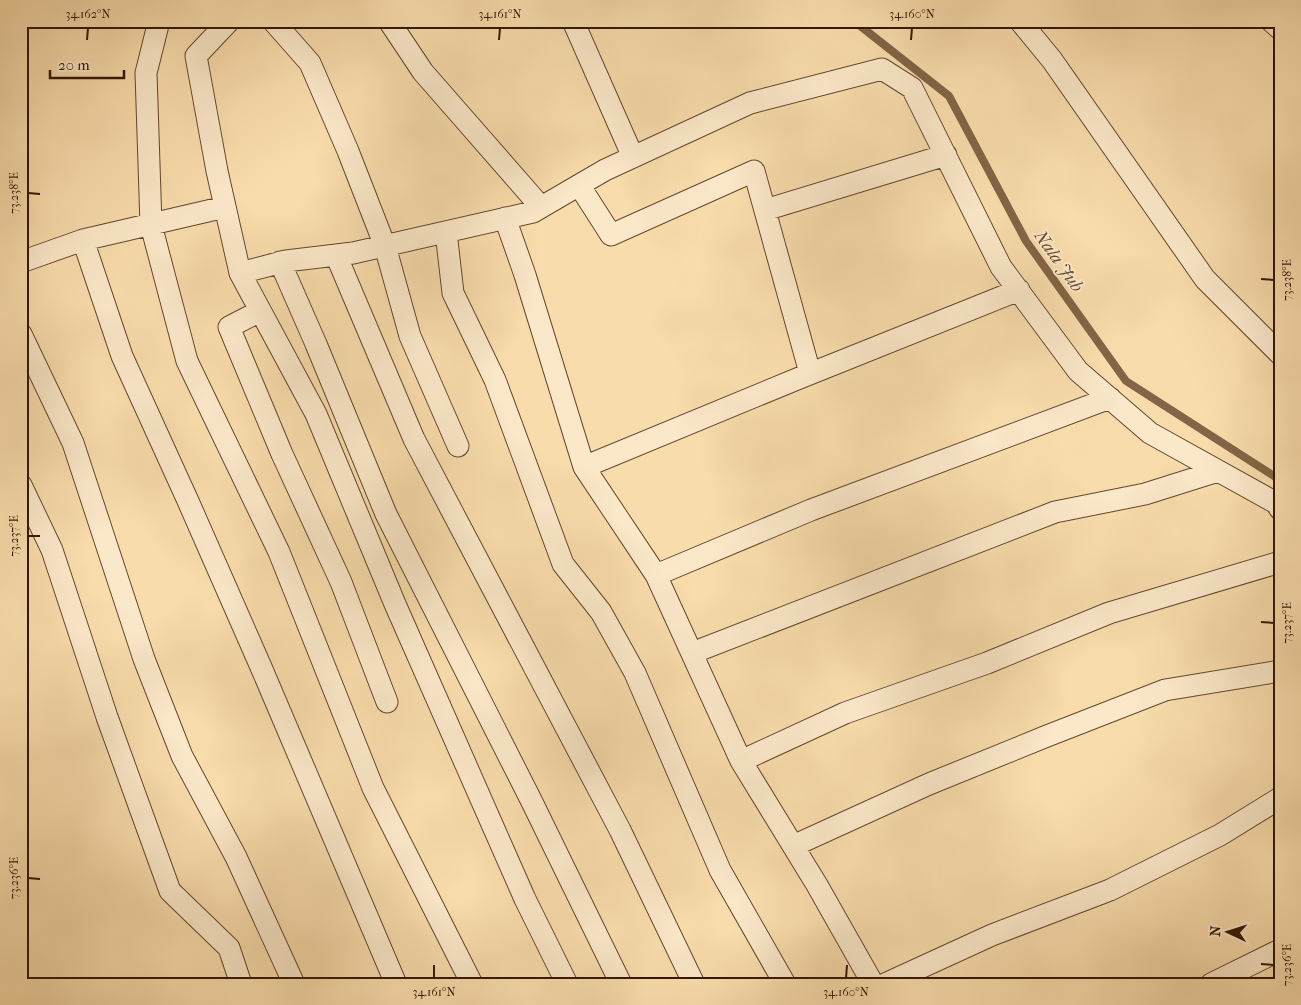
<svg xmlns="http://www.w3.org/2000/svg" width="1301" height="1005" viewBox="0 0 1301 1005" font-family="'IM FELL French Canon',serif">
<style>
.lines{fill:none;stroke-linecap:round;stroke-linejoin:round}
.stream{stroke:#826545;stroke-width:8}
.street-casing{stroke:#64482c;stroke-width:23}
.street{stroke:#fbe8c9;stroke-width:21}
.ticks{fill:none;stroke:#331601;stroke-width:2}
.labels{text-anchor:middle;stroke-width:4;stroke-linejoin:round;paint-order:stroke}
.water-label{font-size:18px;font-style:italic;fill:#674a2e;stroke:#fbe8c9}
.neatline{fill:none;stroke:#331601;stroke-width:2}
.ticks-label{font-size:12px;text-anchor:middle;fill:#331601}
</style>
<rect width="100%" height="100%" fill="#f9dcac"/>
<filter id="stains"><feTurbulence type="fractalNoise" baseFrequency=".004" numOctaves="4"/><feColorMatrix values="0 0 0 0 .2 0 0 0 0 .09 0 0 0 0 .02 0 0 0 .5 -.17"/></filter>
<radialGradient id="worn" r=".72"><stop offset=".6" stop-color="#630" stop-opacity="0"/><stop offset="1" stop-color="#630" stop-opacity=".3"/></radialGradient>
<g class="lines">
<path class="stream" d="M854,21L949,96L1026,241L1126,381L1280,480"/>
<defs>
<path id="street" d="M159,21L146,73L151,225L187,361L279,552L373,788L472,984
M229,21L196,56L217,171L240,273L316,414L395,604L525,899L567,984
M273,21L310,63L348,151L385,246L410,336L458,446
M389,21L423,72L541,207
M573,21L633,157
M1020,21L1052,60L1205,279L1280,354
M1271,21L1280,29
M579,185L611,235L754,171L810,373
M765,210L946,155
M505,218L525,275L584,467L656,575L741,761L817,885L873,984
M446,232L453,293L495,380L563,564L601,612L635,673L720,870L785,984
M83,240L122,356L188,501L261,667L396,984
M336,255L414,439L620,830L694,984
M21,262L83,240L225,207
M280,262L316,344L386,514L531,800L621,984
M240,273L286,261L353,253L533,212L605,170L750,103L882,69L912,88L1001,267L1078,371L1150,433L1276,503L1280,509
M260,311L229,327L282,454L341,582L387,702
M21,334L73,443L144,659L182,756L236,857L294,984
M584,467L797,379L1019,290
M21,485L52,550L107,717L170,891L229,948L241,984
M656,575L811,510L1110,398
M692,653L1055,512L1145,494L1218,471
M741,761L845,713L987,663L1109,613L1280,562
M793,846L929,784L1047,736L1165,690L1280,671
M885,984L992,935L1110,890L1220,835L1280,798
M1211,984L1280,950"/>
</defs>
<use href="#street" class="street-casing"/>
<use href="#street" class="street"/>
</g>
<path class="ticks" d="M87,40L88,28M499,40L500,28M911,40L912,28M28,193L40,194M1261,279L1274,280M28,536H40M1261,622L1274,623M28,878L40,879M1261,964L1274,965M434,978V965M846,978L847,965"/>
<g class="labels">
<g class="water-label">
<text transform="translate(1059 261) rotate(55)" y="6">Nala Jub</text>
</g>
</g>
<rect width="1301" height="1005" fill="none" stroke="#f9dcac" stroke-width="55"/>
<g transform="translate(1228 932) rotate(274)" stroke="#fbe8c9" stroke-width="4" paint-order="stroke">
<path d="M0-4L9 19L0 12L-9 19Z" fill="#331601"/>
<text y="-8" font-size="14" font-weight="bold" text-anchor="middle" fill="#331601">N</text>
</g>
<path d="M50 70v8h74v-8" fill="none" stroke="#331601" stroke-width="2.5"/>
<text x="58" y="70" font-size="15" fill="#331601" stroke="#fbe8c9" stroke-width="4" paint-order="stroke">20 m</text>
<rect x="28" y="28" width="1246" height="950" class="neatline"/>
<g class="ticks-label">
<text x="88" y="18">34.162°N</text>
<text x="500" y="18">34.161°N</text>
<text x="912" y="18">34.160°N</text>
<text transform="translate(14 193) rotate(-90)" y="4">73.238°E</text>
<text transform="translate(1287 280) rotate(-90)" y="4">73.238°E</text>
<text transform="translate(14 536) rotate(-90)" y="4">73.237°E</text>
<text transform="translate(1287 623) rotate(-90)" y="4">73.237°E</text>
<text transform="translate(14 878) rotate(-90)" y="4">73.236°E</text>
<text transform="translate(1287 965) rotate(-90)" y="4">73.236°E</text>
<text x="434" y="996">34.161°N</text>
<text x="846" y="996">34.160°N</text>
</g>
<rect width="100%" height="100%" filter="url(#stains)"/>
<rect width="100%" height="100%" fill="url(#worn)"/>
</svg>
